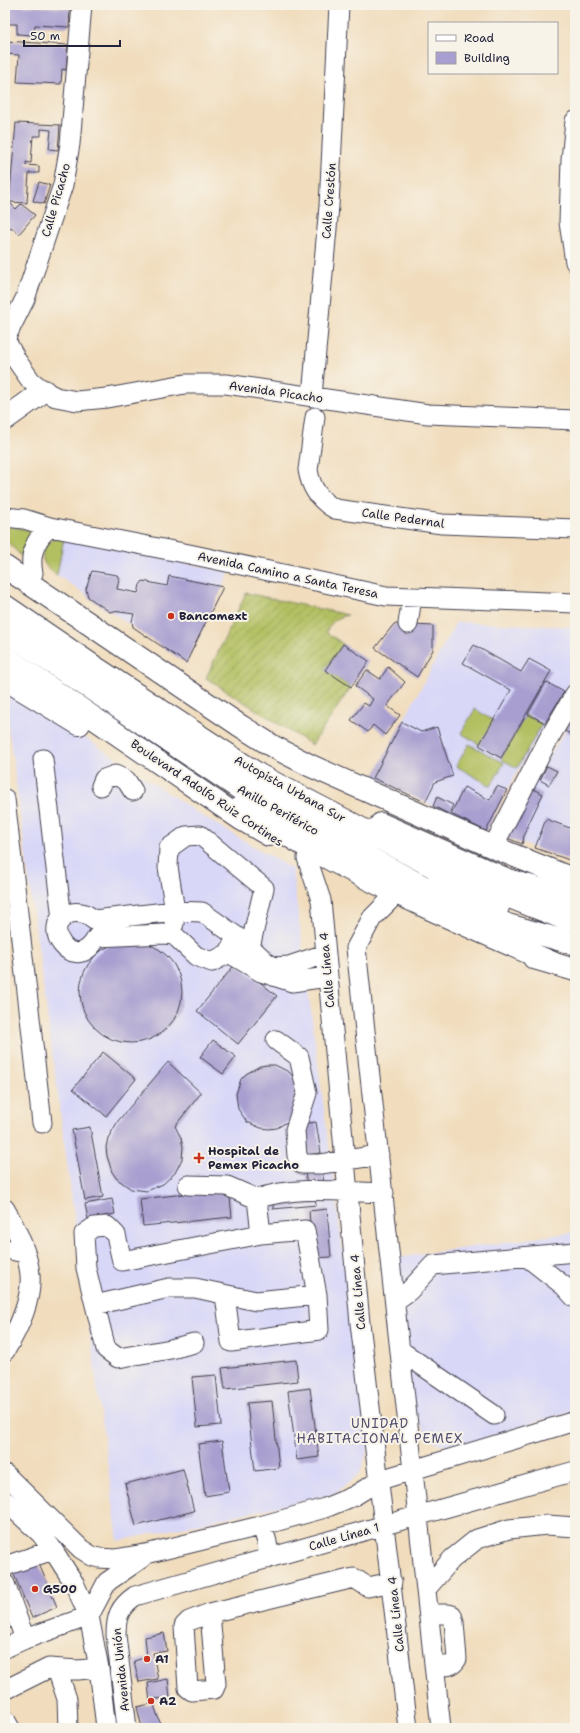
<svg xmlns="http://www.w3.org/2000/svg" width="580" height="1733" viewBox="0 0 580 1733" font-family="'Shantell Sans',sans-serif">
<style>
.built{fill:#d8d7f8}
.grass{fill:#b3c062;stroke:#6a714e}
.garden{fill:url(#garden-furrows);stroke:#6a714e}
.building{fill:#a89fd0}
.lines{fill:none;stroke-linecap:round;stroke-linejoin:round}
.minor-casing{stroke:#413e4e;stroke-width:21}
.major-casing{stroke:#413e4e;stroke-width:24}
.highway-casing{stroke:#413e4e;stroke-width:24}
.minor{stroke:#fff;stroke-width:19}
.major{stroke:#fff;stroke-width:22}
.highway{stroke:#fff;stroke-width:22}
.poi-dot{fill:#c8321e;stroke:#f7f3e8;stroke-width:1.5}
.labels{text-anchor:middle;stroke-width:4;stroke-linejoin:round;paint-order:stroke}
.street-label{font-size:12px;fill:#22223b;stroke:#f7f3e8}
.poi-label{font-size:12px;font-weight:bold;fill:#22223b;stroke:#f7f3e8;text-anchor:start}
.neighbourhood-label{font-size:13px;letter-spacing:1px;fill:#514e6f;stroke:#f7f3e8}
</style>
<defs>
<pattern id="garden-furrows" width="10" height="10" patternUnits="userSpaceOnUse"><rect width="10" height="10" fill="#b3c062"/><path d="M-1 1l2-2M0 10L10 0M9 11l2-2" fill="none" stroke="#919c52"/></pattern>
</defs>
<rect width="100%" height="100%" fill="#f7f3e8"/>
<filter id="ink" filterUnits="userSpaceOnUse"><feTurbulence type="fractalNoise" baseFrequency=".025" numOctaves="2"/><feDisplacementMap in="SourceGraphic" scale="8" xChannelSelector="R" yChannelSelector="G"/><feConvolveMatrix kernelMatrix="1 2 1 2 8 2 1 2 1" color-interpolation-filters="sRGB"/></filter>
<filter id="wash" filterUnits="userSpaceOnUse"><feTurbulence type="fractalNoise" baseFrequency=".012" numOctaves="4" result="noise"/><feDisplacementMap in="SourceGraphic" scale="16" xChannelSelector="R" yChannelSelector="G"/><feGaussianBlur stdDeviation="0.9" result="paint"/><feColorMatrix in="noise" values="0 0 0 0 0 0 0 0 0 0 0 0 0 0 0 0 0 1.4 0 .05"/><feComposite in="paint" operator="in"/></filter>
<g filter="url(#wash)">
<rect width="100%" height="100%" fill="#f1ddbd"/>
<path class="built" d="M64,538L229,572L186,663L57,575Z
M456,622L575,627V673L507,790L486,831L373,778Z
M5,684L199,814L292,869L369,1447L360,1473L335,1494L118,1541L5,702Z
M575,714V862L507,838L531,788Z
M575,1232V1410L452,1448L430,1440L413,1410L396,1258Z"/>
<path class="grass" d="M5,525L36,532C28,541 23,546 23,558L5,539Z
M59,537L64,538L57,575C54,573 50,570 47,567C37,555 46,541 59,537Z
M475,709L494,721L480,745L461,733Z
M526,715L542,724L517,768L501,759Z
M469,744L504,763L491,786L456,766Z"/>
<path class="garden" d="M246,593L348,615C337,617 331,622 326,632L343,644L325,670L351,687L312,745L206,678Z"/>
<g id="blocks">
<path class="building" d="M8,5L70,8L69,27L35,25L34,35L17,34V24H7L5,33V11L7,12Z
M5,41L68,45L66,70L62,69L61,84L17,82L19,55L5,54Z
M5,122H8L6,155H5Z
M16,123L60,125L58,150L49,149L51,130L41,129V136H33L31,163L26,162V165L39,166V173H29L27,203L9,202L16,209L21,204L35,215L19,234L11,227L5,234V207L9,202Z
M39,182L50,185L44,204L33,201Z
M92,571L117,575L119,579L117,589L138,593L140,585L143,581L167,586L169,576L223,587L186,663L133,627L132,621L134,614L113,611L110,612L88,597L86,589Z
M394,624L433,626V650L417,677L375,648Z
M343,644L369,661L351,687L325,670Z
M474,645L521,672L529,659L551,671L501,758L479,745L511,690L463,663Z
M388,667L405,682L387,706L400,715L385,735L373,725L368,732L351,720L364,703L369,706L373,699L355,686L367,670L380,679Z
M546,682L564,692L545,723L528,714Z
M575,714V733L574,736L565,731Z
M402,722L421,732L437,727L453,776L435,782L425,802L373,778Z
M547,766L557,771L549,785L540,780Z
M497,786L507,790L486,831L451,814L464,787L490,800Z
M531,788L543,794L526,829L527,830L523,838H524L522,844L507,838Z
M437,797L453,805L449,814L433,806Z
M546,819L575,830V862L535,848Z
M80 992a51 51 0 1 1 102 0a51 51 0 1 1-102 0Z
M236,963L277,996L238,1044L197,1011Z
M213,1040L236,1057L223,1074L200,1057Z
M103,1052L136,1079L106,1116L73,1089Z
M168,1062L201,1093L175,1126L181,1138L183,1147L182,1159L175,1173L163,1184L147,1191L131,1189L117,1179L112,1172L107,1156L106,1147L108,1138L118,1121Z
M267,1065H275L289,1072L294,1078L300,1092L290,1120L277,1128L269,1129L261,1128L247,1122L238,1109L236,1094L241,1079L246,1074L260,1066Z
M316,1122L321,1153L306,1155L301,1124Z
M90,1127L103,1197L85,1200L72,1130Z
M322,1170L324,1183L307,1185L305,1172Z
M229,1189L232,1217L143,1226L140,1199Z
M315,1194L316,1205L273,1209V1198Z
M112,1199L115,1214L88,1219L85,1204Z
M327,1209L331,1257L313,1258L309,1211Z
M296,1360L298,1381L225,1389L222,1368Z
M216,1375L221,1425L197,1427L192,1377Z
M310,1388L319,1457L297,1460L288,1391Z
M272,1401L279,1468L255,1471L247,1403Z
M222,1441L229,1492L205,1496L198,1444Z
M183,1469L194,1511L136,1526L125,1484Z
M37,1559L57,1607L32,1618L12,1570Z
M164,1633L167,1651L153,1653L158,1679L139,1682L134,1661L147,1657L145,1637Z
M168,1679L170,1698L152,1699L161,1726L142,1728L137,1707L150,1704L148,1683Z"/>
</g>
</g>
<g filter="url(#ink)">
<use href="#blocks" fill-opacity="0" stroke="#413e4e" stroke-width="1"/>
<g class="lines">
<defs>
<path id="minor" d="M82,5L70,144L63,185L25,299L5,339L17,361L31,381L44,391L56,397L77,401L107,398L185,384H226L428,414L575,420
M575,121L571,160L569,222L575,262
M312,396L329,206L339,5
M315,417L308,470C311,488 319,500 335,509L442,524L575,529
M5,517L24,519L50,527L189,554L386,596L575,603
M33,573C29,554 35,539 50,527
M408,624L412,597
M43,759L62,919
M101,786L104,779L115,775L126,780L133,791
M5,799L42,1123
M493,847L548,740L575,694
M307,858L321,900L360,1323L408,1728
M390,900L372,918L356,948L441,1728
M174,924L175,911L168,867L169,848L186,836L200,835L264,888L250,947
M229,953L212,962L196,956L174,935L164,934L97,937C74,980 36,922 71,913C81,911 87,914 94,920L175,911L202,912L236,936
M325,954L289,966L274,967L266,962L250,947L236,936L229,953L261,972L292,982L327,977
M276,1040L299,1057L307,1093L295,1130L297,1156L302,1164H321L379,1155
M188,1185L227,1186L257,1199
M5,1209C16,1228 28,1252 30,1275C32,1300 18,1330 5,1351
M5,1249L25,1253
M527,1257L564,1286L575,1298
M225,1295L231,1342L319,1330L317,1295
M395,1301L409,1291L433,1265L575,1252
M95,1305L86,1268L84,1234L94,1227L107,1226L116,1235L122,1261L261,1234L257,1199C296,1185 343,1192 384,1193
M194,1343L171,1349L118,1358L106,1349L95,1305L169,1288H195L256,1301L317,1295L305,1230L261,1234
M401,1351L494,1415
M5,1474L81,1549L92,1556L99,1558L115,1559L150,1553L260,1526L325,1508L354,1496L380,1480L575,1421
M5,1501L41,1534L53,1550L74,1583L89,1616L99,1668L106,1728
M260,1526C267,1537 269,1546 267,1559
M5,1567L8,1565L53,1550
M5,1584L25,1639
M427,1588L452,1559L477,1539L509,1529L547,1525L575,1527
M210,1613L216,1684L214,1689L192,1691L188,1688L184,1626L189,1621L210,1613L354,1578L368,1587L392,1582
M430,1614H448L452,1615L454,1622L457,1659C452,1668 445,1666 435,1665
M89,1616L107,1582L142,1558
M5,1648L25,1639L89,1616
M57,1669L67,1699L68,1728
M5,1690L49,1668L78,1670L99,1668
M5,1719L10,1728
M127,1728L116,1635C116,1617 119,1607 135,1596L575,1471"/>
<path id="major" d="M5,419L44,391
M5,567L239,725L274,747L311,766L493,847L575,880
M5,657L241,819L269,835
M5,679L79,724
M534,958L575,970"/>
<path id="highway" d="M5,606L93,666L259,775L436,868L563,918L575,921
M5,631L242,790L452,902L508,925L575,944
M242,806C263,819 284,834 306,846C386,891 469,927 553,963
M381,824L508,880L575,899
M438,882L466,897L498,907"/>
</defs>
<use href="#minor" class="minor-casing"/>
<use href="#major" class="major-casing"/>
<use href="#highway" class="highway-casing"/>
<use href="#minor" class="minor"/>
<use href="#major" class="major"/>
<use href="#highway" class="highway"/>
</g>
</g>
<g class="poi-dot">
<circle cx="171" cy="616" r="4"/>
<path d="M197 1152h4v4h4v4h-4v4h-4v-4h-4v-4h4z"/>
<circle cx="35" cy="1589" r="4"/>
<circle cx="147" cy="1659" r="4"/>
<circle cx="151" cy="1701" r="4"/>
</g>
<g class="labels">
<g class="street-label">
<text transform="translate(56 200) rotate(-74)" y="4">Calle Picacho</text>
<text transform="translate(329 201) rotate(-86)" y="4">Calle Crestón</text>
<text transform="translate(276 392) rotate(8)" y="4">Avenida Picacho</text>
<text transform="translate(403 518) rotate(8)" y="4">Calle Pedernal</text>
<text transform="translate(288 575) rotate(12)" y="4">Avenida Camino a Santa Teresa</text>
<text transform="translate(290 789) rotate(29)" y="4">Autopista Urbana Sur</text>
<text transform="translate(207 793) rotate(34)" y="4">Boulevard Adolfo Ruiz Cortines</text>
<text transform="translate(278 810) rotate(29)" y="4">Anillo Periférico</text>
<text transform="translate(327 970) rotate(-95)" y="4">Calle Línea 4</text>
<text transform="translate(358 1292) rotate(-95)" y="4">Calle Línea 4</text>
<text transform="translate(344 1537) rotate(-16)" y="4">Calle Línea 1</text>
<text transform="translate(396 1614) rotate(-96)" y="4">Calle Línea 4</text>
<text transform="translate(121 1670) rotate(-96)" y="4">Avenida Unión</text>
</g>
<g class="poi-label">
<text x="179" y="620">Bancomext</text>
<text x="208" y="1155">Hospital de<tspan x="208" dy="14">Pemex Picacho</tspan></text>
<text x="43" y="1593">G500</text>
<text x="155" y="1663">A1</text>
<text x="159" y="1705">A2</text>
</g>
<g class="neighbourhood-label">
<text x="380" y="1428">UNIDAD<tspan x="380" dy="15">HABITACIONAL PEMEX</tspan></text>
</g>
</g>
<rect width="580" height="1733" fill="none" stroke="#f7f3e8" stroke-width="20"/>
<rect x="428" y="22" width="130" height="52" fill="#f7f3e8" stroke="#a29fa3"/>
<rect x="436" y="35" width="20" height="6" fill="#ffffff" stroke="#a29fa3"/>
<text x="464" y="42" font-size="12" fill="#22223b">Road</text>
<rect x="436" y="52" width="20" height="12" fill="#a89fd0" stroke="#a29fa3"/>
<text x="464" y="62" font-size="12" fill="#22223b">Building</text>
<path d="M24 40v6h96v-6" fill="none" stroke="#22223b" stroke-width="2"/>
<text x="30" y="40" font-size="12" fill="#22223b" stroke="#f7f3e8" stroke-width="3" paint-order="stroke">50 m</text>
</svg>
